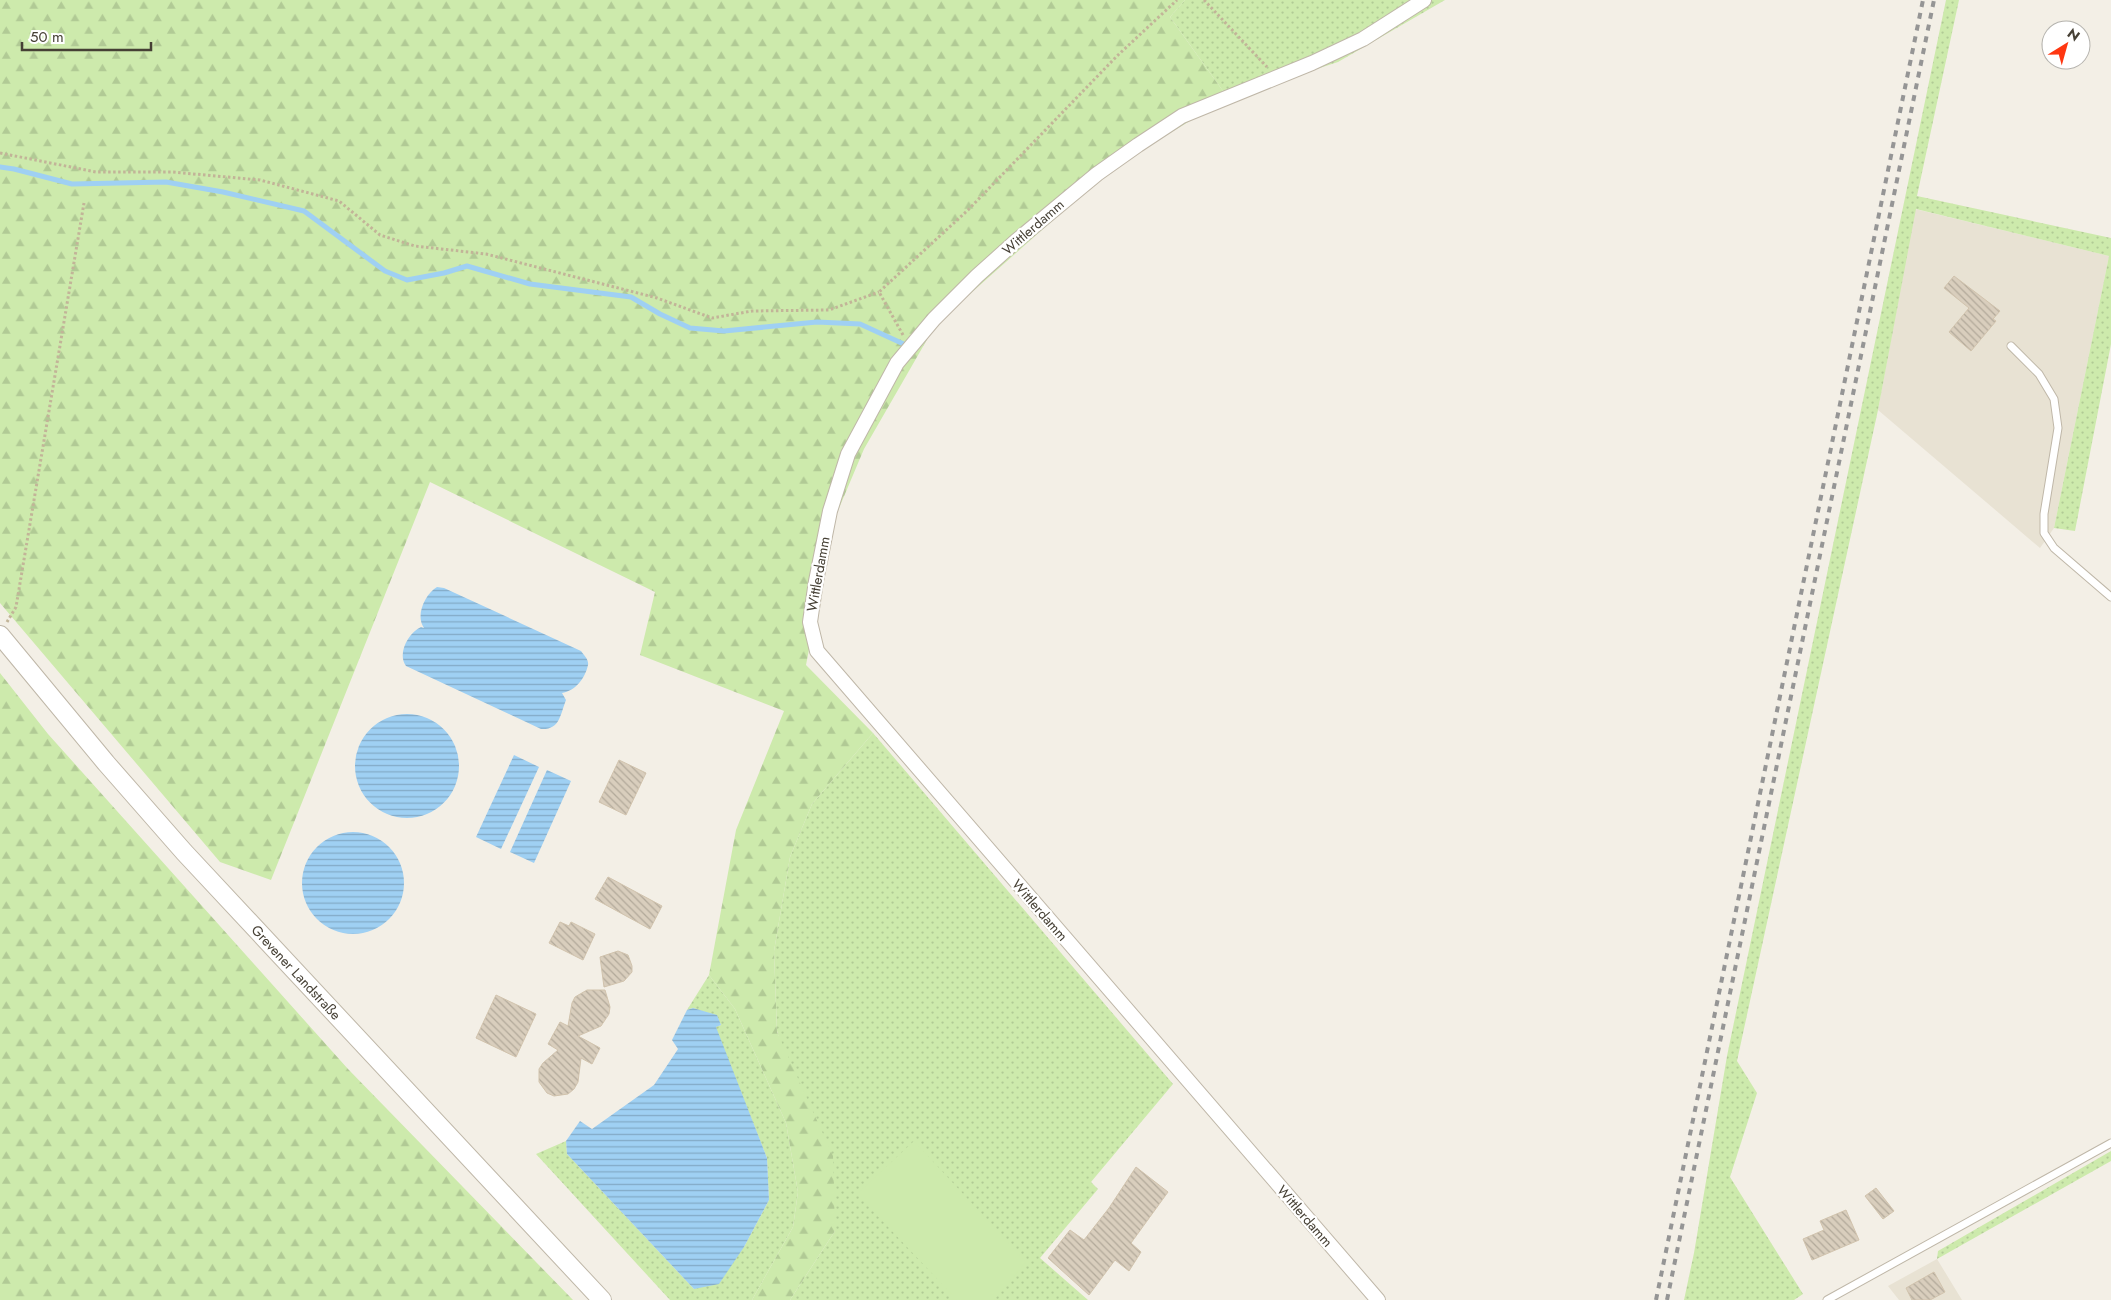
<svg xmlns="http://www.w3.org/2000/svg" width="2111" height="1300" viewBox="0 0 2111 1300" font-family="Jost,sans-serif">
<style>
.residential{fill:#e8e2d3}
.grass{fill:url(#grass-dots)}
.forest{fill:url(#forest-firs)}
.green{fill:#cdeaac}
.water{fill:url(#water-rules)}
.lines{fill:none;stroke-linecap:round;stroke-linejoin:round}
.stream{stroke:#9fd0f3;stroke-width:5}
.building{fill:url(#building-back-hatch);stroke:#d1c3ad}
.service-casing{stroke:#bfb7a8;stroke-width:9}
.minor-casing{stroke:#bfb7a8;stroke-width:16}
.tertiary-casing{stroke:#bfb7a8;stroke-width:20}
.path{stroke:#c2b498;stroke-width:3;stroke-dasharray:2.5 2.5;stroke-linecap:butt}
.service{stroke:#fff;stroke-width:7}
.minor{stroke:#fff;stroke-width:14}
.tertiary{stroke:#fff;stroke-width:18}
.rail{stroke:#959595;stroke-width:4;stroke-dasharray:6 6;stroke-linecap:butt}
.labels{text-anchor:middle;stroke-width:4.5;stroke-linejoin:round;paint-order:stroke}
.street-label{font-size:14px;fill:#464035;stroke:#fff}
</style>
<defs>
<pattern id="grass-dots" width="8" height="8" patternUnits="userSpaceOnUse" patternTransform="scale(1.25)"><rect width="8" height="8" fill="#cdeaac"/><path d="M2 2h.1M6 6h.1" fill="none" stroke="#b1ca95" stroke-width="1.8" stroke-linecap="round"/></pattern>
<pattern id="forest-firs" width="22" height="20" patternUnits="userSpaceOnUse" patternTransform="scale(1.25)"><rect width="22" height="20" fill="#cdeaac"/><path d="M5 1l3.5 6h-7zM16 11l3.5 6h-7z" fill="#b1ca95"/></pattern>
<pattern id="water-rules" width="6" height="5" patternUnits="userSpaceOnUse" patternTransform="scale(1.25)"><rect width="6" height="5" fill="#9fd0f3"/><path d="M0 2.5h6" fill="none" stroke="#83aac6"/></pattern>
<pattern id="building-back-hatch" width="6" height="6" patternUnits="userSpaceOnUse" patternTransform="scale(1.25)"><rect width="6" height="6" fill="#d9cebd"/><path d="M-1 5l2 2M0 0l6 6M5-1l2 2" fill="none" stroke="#b2a99a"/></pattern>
</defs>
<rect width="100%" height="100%" fill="#f3efe6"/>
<path class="residential" d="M1915,209L2109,256L2054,528L2040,548L1878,410Z
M1937,1259L1962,1300H1899L1888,1286Z"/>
<path class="grass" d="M1185,0H1445L1338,62L1228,98L1170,17Z
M1946,0H1959L1917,196L2111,238V344L2075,531L2054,528L2109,256L1916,209L1878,410L1737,1061L1757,1093L1730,1177L1803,1294L1794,1300H1684L1694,1253L1727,1056Z
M873,733L1173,1084L1091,1182L1098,1189L1040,1258L1088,1300H790L835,1231L777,1031L774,951L790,857L812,804Z
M709,975L735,1009L786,1123L798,1192L793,1227L752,1300H670L536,1154L566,1141L567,1154L694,1289L744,1247L769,1200L767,1158L715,1027L721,1025L717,1016L693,1008L687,1010Z
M2111,1151V1161L1937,1259L1938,1251Z"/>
<path class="forest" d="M0,0H1185L1170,17L1228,98L1112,168L936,324L864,449L834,520L806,665L873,733L812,804L790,857L774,951L777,1032L833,1156L835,1231L790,1300H752L793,1227L798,1192L786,1123L735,1009L709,975L736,830L784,711L640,655L655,592L430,482L271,880L220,862L0,603Z
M0,673L48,734L348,1069L573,1300H0Z"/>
<path class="green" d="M914,1141L1026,1262L994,1300H957L857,1194Z"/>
<path class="water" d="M437,587L444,588L581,651C584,655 589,660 588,665C585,679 575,691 562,693L566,700C560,715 560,730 541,729L406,666C397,654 408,633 421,627L424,628C415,616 425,594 437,587Z
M355 766a52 52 0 1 1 104 0a52 52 0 1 1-104 0Z
M514,755L539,767L501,849L476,837Z
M547,770L571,781L534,863L510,852Z
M302 883a51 51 0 1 1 102 0a51 51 0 1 1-102 0Z
M693,1008L717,1015L721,1025L716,1027L767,1158L769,1200L744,1247L719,1284L694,1289L567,1154L566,1141L580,1121L592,1129L654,1085L678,1049L672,1040L687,1010Z"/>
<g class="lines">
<path class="stream" d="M0,167L14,169L72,184L166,182L223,192L304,211L385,271L407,280L444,273L467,266L530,284L631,297L660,314L690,328L724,331L817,322L860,324L908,346"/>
</g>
<path class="building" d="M1954,276L2000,311L1993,319L1996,321L1971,351L1949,332L1969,308L1944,288Z
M619,760L646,773L626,815L599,802Z
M608,877L662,906L650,929L595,899Z
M560,922L569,926L571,922L595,934L583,960L549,943Z
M618,951L628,955L632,966V972L624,981L604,987L600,957Z
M587,990H605L610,1007L609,1014L601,1026L578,1036L600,1048L592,1064L581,1058L578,1082L574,1089L568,1094L554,1096L547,1093L539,1082V1069L543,1063L558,1050L548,1044L560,1022L568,1026L572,1003L575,997Z
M496,995L536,1014L516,1057L476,1038Z
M1136,1167L1168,1192L1131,1243L1141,1252L1129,1271L1115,1260L1089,1295L1048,1258L1070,1230L1084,1240L1109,1208Z
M1876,1188L1894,1211L1883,1219L1865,1196Z
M1846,1210L1859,1240L1812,1260L1803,1239L1824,1230L1820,1221Z
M1934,1272L1945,1292L1930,1300H1912L1906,1288Z"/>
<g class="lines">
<defs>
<path id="service" d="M2011,346L2039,374L2054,399L2058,428L2044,514V533L2054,548L2111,597
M1827,1300L2111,1143"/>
<path id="minor" d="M1378,1300L817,651L810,622L816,581L830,511L848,454L897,363L934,319L977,276L1016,241L1097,174L1138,145L1182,116L1312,63L1363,39L1424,0"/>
<g id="tertiary">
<path id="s1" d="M0,635L106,763L184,852L602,1300"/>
</g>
</defs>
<use href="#service" class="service-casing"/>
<use href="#minor" class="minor-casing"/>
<use href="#tertiary" class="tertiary-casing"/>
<path class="path" d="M1204,0L1267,67
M0,153L96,172H172L260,180L339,201L380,235L415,246L486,254L657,298L712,318L752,311L829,310L879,292
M903,335L879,292L968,210L1117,56L1177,0
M7,622L16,607L84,203"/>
<use href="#service" class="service"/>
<use href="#minor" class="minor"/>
<use href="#tertiary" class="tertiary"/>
<path class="rail" d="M1656,1300L1923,0
M1667,1300L1934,0"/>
</g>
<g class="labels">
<g class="street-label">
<text transform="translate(1033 227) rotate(-41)" y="5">Wittlerdamm</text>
<text transform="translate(818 574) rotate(-80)" y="5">Wittlerdamm</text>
<text transform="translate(1040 910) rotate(49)" y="5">Wittlerdamm</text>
<text dy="5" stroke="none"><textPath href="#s1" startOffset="449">Grevener Landstraße</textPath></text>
<text transform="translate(1305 1216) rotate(49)" y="5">Wittlerdamm</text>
</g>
</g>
<g transform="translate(2066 45) rotate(37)"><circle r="24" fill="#ffffff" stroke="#b5b3ae"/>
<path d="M0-4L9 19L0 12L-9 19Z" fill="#ff3711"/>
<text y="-8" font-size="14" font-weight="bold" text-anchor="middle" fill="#464035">N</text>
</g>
<path d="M22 42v8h129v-8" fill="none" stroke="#464035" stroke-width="2.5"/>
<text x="30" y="42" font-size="15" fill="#464035" stroke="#ffffff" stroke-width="4" paint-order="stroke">50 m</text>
</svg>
